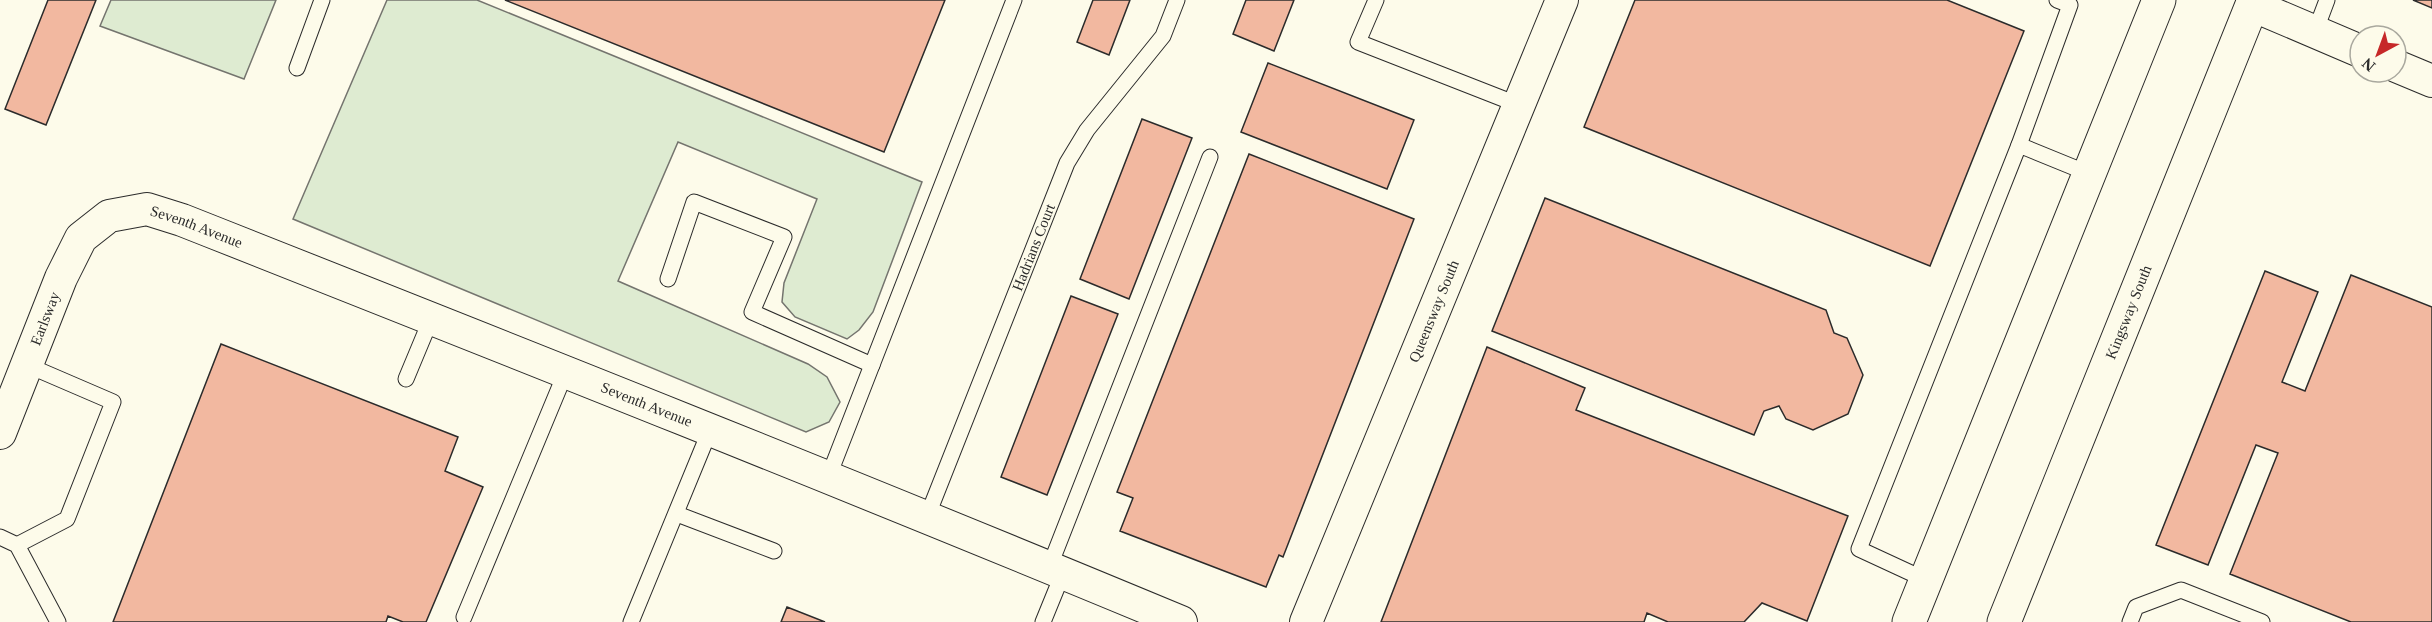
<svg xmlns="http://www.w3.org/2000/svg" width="2432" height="622" viewBox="0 0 2432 622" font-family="'Times New Roman',serif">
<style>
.green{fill:#deebd1;stroke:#74746e;stroke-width:1.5}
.building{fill:#f2b8a0;stroke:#2b2b2b;stroke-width:1.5}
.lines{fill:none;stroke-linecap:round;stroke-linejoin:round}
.lane-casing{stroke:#2b2b2b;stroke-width:17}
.street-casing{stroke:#2b2b2b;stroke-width:34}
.secondary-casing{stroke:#2b2b2b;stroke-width:35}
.lane{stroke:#fdfbea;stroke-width:15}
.street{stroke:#fdfbea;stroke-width:32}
.secondary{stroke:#fdfbea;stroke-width:33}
.labels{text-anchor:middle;stroke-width:4.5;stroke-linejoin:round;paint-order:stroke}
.street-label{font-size:15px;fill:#2b2b2b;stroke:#fdfbea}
</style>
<rect width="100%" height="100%" fill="#fdfbea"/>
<path class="green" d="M111,0H276L244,79L100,26Z
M387,0H477L922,182L873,312L859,330L847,339L795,317L782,302L784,283L817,199L678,142L618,281L808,364L827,377L840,402L829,422L806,432L293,219Z"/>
<path class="building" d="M48,0H96L46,125L5,109Z
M505,0H945L884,152Z
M1093,0H1130L1109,55L1077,42Z
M1246,0H1294L1274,51L1233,34Z
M1635,0H1947L2024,31L1930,266L1584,127Z
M2413,0H2432V8Z
M1268,63L1414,120L1387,189L1241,132Z
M1142,119L1192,138L1129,299L1080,279Z
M1249,154L1414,219L1283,557L1279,555L1266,587L1120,531L1133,498L1117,492Z
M1545,198L1826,310L1834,333L1847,338L1863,375L1848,414L1813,430L1786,419L1779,406L1764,411L1754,435L1492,331Z
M2265,271L2318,292L2282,382L2305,391L2351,275L2432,307V622H2351L2230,574L2278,453L2256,445L2208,565L2156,545Z
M1071,296L1118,314L1047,495L1001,477Z
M221,344L458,437L445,471L483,487L426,622H403L388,616L386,622H113Z
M1487,347L1585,388L1576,410L1848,516L1807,621L1762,603L1744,622H1668L1647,613L1644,622H1381Z
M787,607L825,622H781Z"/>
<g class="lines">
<defs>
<g id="lane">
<path d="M1376,0L1358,42L1519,105"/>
<path d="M2315,32L2327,0"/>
<path d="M297,68L322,0"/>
<path d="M2019,145L2070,5L2057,0"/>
<path d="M668,279L694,202L784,237L752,312L872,365"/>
<path d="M406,379L431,319"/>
<path d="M828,478L1014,0"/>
<path d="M677,514L774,551"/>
<path id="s1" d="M927,517L1067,163L1087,130L1163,36L1177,0"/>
<path d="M0,537L17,545L58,622"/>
<path d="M17,545L67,519L113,402L27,365"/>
<path d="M1049,568L1210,157"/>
<path d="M1926,580L1859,549L2019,145L2090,174"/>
<path d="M464,617L565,374"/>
<path d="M631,622L710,430"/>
<path d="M1043,622L1063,573"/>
<path d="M2130,622L2136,607L2181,590L2262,622"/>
</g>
<g id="street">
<path d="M2252,5L2360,51"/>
<path d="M2396,66L2432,81"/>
<path id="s2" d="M0,433L61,278L81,238L109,216L147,209L182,220C516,352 849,484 1181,622"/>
<path id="s3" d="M1306,622L1562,0"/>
</g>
<g id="secondary">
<path d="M1909,622L2159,0"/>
<path id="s4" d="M2004,622L2254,0"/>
</g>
</defs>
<use href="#lane" class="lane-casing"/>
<use href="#street" class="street-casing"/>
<use href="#secondary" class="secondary-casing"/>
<use href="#lane" class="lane"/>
<use href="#street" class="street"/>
<use href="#secondary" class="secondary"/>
</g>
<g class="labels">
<g class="street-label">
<text dy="5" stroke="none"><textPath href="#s2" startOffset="338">Seventh Avenue</textPath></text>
<text dy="5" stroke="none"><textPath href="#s1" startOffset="290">Hadrians Court</textPath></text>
<text dy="5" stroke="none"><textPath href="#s3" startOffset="336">Queensway South</textPath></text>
<text dy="5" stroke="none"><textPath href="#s4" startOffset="334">Kingsway South</textPath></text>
<text dy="5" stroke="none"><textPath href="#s2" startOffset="123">Earlsway</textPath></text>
<text dy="5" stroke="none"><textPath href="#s2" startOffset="822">Seventh Avenue</textPath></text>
</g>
</g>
<g transform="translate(2378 54) rotate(221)"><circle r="28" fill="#fdfbea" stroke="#a9a89e" stroke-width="1.5"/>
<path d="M0-4.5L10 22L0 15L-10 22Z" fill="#c62828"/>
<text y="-9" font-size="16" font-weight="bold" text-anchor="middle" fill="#2b2b2b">N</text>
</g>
</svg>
